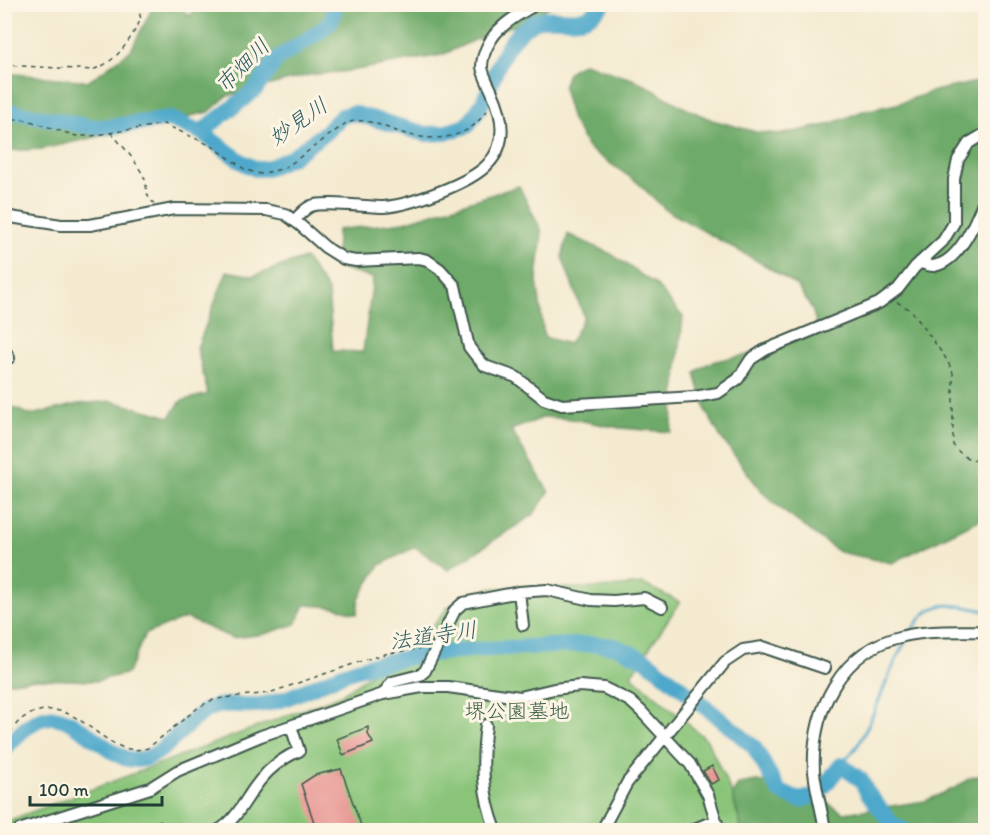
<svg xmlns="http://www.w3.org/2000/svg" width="990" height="835" viewBox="0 0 990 835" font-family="Itim,'Klee One',sans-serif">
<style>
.green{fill:#89c479;stroke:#548056;stroke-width:1.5}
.forest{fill:#6eaa69;stroke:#46744e;stroke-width:1.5}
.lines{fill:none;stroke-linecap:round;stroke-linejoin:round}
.stream{stroke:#4ea8cb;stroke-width:3}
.river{stroke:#4ea8cb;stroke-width:16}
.building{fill:#e79390}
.minor-casing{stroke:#3f574b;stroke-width:14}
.path{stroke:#3f574b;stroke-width:1.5;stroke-dasharray:4.5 4.5;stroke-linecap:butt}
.minor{stroke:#fff;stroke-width:10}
.labels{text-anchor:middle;stroke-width:6;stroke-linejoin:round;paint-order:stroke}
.park-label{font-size:21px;fill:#3a5f45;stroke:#fcf5e5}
.water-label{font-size:22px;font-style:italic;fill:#2d5d61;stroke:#fcf5e5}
</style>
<rect width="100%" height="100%" fill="#fcf5e5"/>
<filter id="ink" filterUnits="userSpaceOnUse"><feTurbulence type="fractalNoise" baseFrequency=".0167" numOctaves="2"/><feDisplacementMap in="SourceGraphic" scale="12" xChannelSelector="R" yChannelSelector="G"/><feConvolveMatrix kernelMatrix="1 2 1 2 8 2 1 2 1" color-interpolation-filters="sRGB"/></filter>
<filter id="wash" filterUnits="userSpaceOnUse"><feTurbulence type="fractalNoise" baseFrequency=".008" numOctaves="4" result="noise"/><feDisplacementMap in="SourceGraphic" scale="24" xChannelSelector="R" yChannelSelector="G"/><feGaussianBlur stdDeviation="1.35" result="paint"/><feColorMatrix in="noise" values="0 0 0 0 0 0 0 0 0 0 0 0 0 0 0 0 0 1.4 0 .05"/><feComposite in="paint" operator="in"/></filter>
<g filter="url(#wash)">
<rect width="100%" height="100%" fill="#f4ead0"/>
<path class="green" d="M643,584L680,602L631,675L707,740L732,794L742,830H5V822L339,696L426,635L447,608L470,593L490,588H599Z"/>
<path class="forest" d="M199,4L552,5L523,23L492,32L442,55L350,71L309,75L227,96L209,112L42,149L5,151V73L89,81L131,50L154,5H182L187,16L195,11Z
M584,63L638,81L681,106L712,120L756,132L782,134L827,125L863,111L897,104L934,91L981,81L985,82V517L892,563L839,552L783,511L762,492L720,436L706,411L695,374C708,357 736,359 755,353C775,348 794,338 812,331L816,322L812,309L797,286L768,267L666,210L637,182L588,148L572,120L563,88L567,75L572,69Z
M519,186L542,232L537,280L544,337L569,344L584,317L562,257L568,234L611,254L656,285L683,317L671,432L620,428L572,419L545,417L511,430L549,492L533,515L448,570L415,547L380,565L359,598L357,614L335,607L305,605L296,624L265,634L232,638L186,618L145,634L128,673L96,681L37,679L5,683L4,404L31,415L78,404L112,401L170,417L181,401L208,394L197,348L227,271L253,276L305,258L328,291L333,351L363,352L373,278L336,267L337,230L405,222Z
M985,774V830H742L732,794L739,784L757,781L773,784L797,794L822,800L844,813L925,801L955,788L970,778Z"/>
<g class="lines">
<path class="stream" d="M912,630C932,596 953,605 986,611
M841,765C847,758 854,751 859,743C878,710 887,672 907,639"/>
<path class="river" d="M4,110L92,127H107L170,119L201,132L242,162L256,169L268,168L292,157L326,132L342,116L353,113L426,134L443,133L467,126C474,116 482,106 486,95C498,67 505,37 534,22C551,13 571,25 589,16C594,13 599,8 603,4
M201,132L255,90L277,59L319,32L331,21L336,4
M4,750C48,699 60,714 109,749C117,755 127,761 138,760C164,758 185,721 207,710C225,700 246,708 265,704C296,698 324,680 354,670C366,666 378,664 390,661C456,647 526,648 593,644L615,646L646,660L728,725L754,747L779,791L794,798L801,800L818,794L841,765L861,780L867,792L893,825L904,830"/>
</g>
<g id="blocks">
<path class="building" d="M368,727V734L373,743L343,755L337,739Z
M712,766L719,780L711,784L703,771Z
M341,769L363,831H317L301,784L315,775Z"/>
</g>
</g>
<g filter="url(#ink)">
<use href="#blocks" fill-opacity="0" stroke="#3f574b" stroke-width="1.5"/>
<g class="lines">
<defs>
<path id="minor" d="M4,216L61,225H90L174,209L266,210L285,214L300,225L325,247L344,259L356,261L419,258L427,260L440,269L455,286L469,347L476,356L485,366L516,377L544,399L562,405L694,397L718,393L738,379L751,359L765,350L879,303L898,289L915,267L943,241L954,223V179L958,160L969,143L986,133
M294,221C299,215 304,209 311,206C324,201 367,207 384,207C410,205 471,183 488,164C508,143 503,116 492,92C489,85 483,75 482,67C482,53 491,36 502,27C511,18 525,11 536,4
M920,262C924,264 930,266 934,266C961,261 977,218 986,196
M4,349L9,358
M519,592L523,625
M383,694L392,682L420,675L425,671L455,610L463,603L519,592L547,590L591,600L614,601L644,598L662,607
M486,725C481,763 482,794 496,830
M19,830L150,788L177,771L261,736L383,694L422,687H448L520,697L554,689L580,686L604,688L630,701L641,711L690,764L708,795L719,830
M219,830C236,820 244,802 255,787C267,770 280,759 299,751L291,726
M602,830L627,783L725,662L743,650L763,647L825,668
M692,830L716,820
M825,830C822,811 816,791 814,772C811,712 840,649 904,636C930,630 958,632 986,631"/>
</defs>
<use href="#minor" class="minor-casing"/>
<path class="path" d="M4,65L92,70C117,62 129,42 141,19L137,4
M4,118L27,120L76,136H91L164,124L212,146L246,170L260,174L282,169L292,163L346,123C362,118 373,122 388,128C413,138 445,144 470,128C477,124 482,116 487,111
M111,133C123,146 136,161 144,177C148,186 144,197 154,203
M897,302L912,311L947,360L953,373V445C962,457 970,461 986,462
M4,739C10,733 16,723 23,718C77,685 101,762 148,748L199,707L210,701L223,698L269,693L368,659L389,653L426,648
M141,830L161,820"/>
<use href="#minor" class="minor"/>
</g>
</g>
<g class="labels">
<g class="park-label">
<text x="517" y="718">堺公園墓地</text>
</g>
<g class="water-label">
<text transform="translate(242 65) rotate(-45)" y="8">市畑川</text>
<text transform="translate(298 121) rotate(-35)" y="8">妙見川</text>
<text transform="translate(433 635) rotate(-8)" y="8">法道寺川</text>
</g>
</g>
<rect width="990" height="835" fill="none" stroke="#fcf5e5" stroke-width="24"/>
<path d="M30 796v9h132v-9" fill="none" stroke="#1f3d34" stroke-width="3"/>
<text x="39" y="796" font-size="18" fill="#1f3d34" stroke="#fcf5e5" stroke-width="4.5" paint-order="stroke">100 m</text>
</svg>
